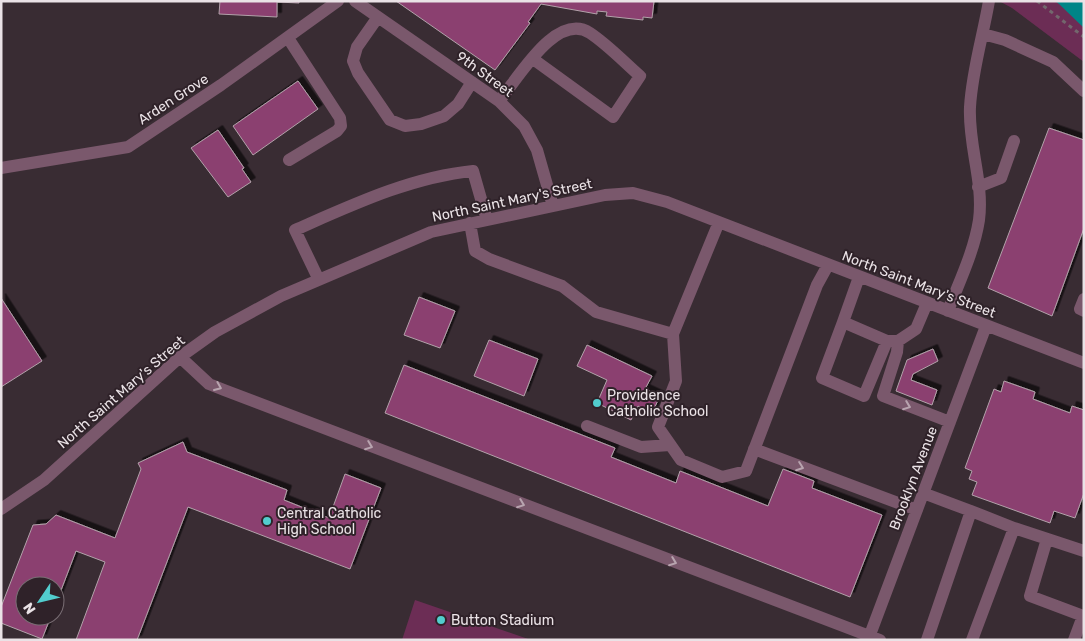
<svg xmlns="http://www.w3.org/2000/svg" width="1085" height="641" viewBox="0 0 1085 641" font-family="Rubik,sans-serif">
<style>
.green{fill:#6c2d55}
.water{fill:#008587}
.building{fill:#8b3f6f;stroke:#b2a2aa;filter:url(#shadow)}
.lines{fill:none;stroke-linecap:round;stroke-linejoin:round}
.path{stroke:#73676d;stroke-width:3;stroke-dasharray:4 4;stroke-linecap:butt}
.minor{stroke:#7a586c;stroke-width:12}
.oneway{stroke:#b8a4af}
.poi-dot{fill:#52cdce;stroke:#2f2229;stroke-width:2}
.labels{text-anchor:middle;stroke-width:4;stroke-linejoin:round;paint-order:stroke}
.street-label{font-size:14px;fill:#eae2e6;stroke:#2f2229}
.poi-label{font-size:14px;fill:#eae2e6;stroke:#2f2229;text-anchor:start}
</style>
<defs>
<filter id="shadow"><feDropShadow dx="4.5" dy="-4.5" stdDeviation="0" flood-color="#0009"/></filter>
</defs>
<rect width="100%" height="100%" fill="#392c33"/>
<path class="green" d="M999,1H1084V62L1012,8Z
M415,600L531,640H402Z"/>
<path class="water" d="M1055,1H1084V28L1059,4Z"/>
<path class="building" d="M220,1H299V3L277,2V17L219,14Z
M396,1H654L652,18L643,17V20L606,16L607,12L597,11V14L541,4L528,22L530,23L495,70Z
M298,81L318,109L253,155L233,126Z
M1049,128L1084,140V228L1052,316L988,288Z
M218,130L244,168L242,169L251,182L228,197L191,148Z
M419,297L455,311L440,348L404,335Z
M1,298L42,361L1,387Z
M489,340L538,359L524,396L474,376Z
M587,345L652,376L645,389L660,396L652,413L638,406L631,420L597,403L607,380L577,366Z
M933,349L938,361L913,374L911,380L937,390L932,405L896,391L907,360Z
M404,365L615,448L611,457L676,483L680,471L768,506L783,469L814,481L812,488L882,515L850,597L385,413Z
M1004,381L1035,392L1033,399L1070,413L1072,406L1084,410V493L1075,518L1054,511L1050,523L972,495L977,482L969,479L972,471L965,468L994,389L1001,392Z
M183,442L187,452L287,490L284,500L329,518L345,474L381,488L350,569L188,507L137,640H76L105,562L76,551L55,606V586H25V616H51L42,639L1,623V607L33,525L46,524L56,515L115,538L141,469L138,463Z"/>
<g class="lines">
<path class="path" d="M1037,1L1084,37"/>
<path class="minor" d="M355,1L499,101L524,126L537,150L553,206
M378,17L357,47L353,61L358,73L390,120L405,126L421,124L444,116L458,104L472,82
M983,34L1005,40L1053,62L1084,91
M288,38L340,118L341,126L337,131L289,160
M499,101C518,79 556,11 590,33C608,45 624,62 640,76L613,117L533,59
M1,168L128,147L221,85L338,1
M978,187L1001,178L1014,141
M719,222L673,334L676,381L658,427L681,460L722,477L746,471L817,285L828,265
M470,223L475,251L489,259L562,286L596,312L673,334
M859,277L843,322L887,341H898L916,329L927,303
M318,278L295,230C352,205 411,177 473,171L487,220
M1084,299L1080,309L1084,311
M948,311C959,282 974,252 979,220C984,182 968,145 970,107C972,71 983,36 989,1
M843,322L822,378L864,396L887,341
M898,341L897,352L883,396L950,422
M180,357L209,384L224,390L880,640
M587,426L641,447L670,445
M754,449L917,510
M923,493L971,511
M1,509L44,480L180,357L215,332L281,296L431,232L605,195L633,193L667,202L1084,363
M1014,528L1084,551
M1047,539L1030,596L1083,616L1074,640
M868,640L986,326
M927,640L971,511L1014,528L972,640"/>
</g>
<defs><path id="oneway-chevron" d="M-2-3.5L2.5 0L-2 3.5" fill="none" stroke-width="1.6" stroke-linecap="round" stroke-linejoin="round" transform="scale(1.25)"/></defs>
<g class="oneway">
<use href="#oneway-chevron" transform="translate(218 387) rotate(23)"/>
<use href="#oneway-chevron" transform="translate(907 406) rotate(21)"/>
<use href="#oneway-chevron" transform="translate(369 446) rotate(21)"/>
<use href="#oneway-chevron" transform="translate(800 467) rotate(20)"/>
<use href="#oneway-chevron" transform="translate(521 504) rotate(21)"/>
<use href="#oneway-chevron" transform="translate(673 562) rotate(21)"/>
</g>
<g class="poi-dot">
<circle cx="597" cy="403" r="5"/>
<circle cx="267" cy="521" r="5"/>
<circle cx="441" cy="620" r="5"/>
</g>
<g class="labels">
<g class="street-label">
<text transform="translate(485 74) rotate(36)" y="5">9th Street</text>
<text transform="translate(173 99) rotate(-33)" y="5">Arden Grove</text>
<text transform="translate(512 200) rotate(-12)" y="5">North Saint Mary's Street</text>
<text transform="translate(919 284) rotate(21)" y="5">North Saint Mary's Street</text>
<text transform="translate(121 392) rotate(-41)" y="5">North Saint Mary's Street</text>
<text transform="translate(913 478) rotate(-69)" y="5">Brooklyn Avenue</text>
</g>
<g class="poi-label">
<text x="607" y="400">Providence<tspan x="607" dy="16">Catholic School</tspan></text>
<text x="277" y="518">Central Catholic<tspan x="277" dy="16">High School</tspan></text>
<text x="451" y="625">Button Stadium</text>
</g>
</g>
<rect width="1085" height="641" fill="none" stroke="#eae2e6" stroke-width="5"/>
<g transform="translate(40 601) rotate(235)"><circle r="24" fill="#2f2229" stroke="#7a6f75"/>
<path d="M0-4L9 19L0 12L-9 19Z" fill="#52cdce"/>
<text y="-8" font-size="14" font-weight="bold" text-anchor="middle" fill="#eae2e6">N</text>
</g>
</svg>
